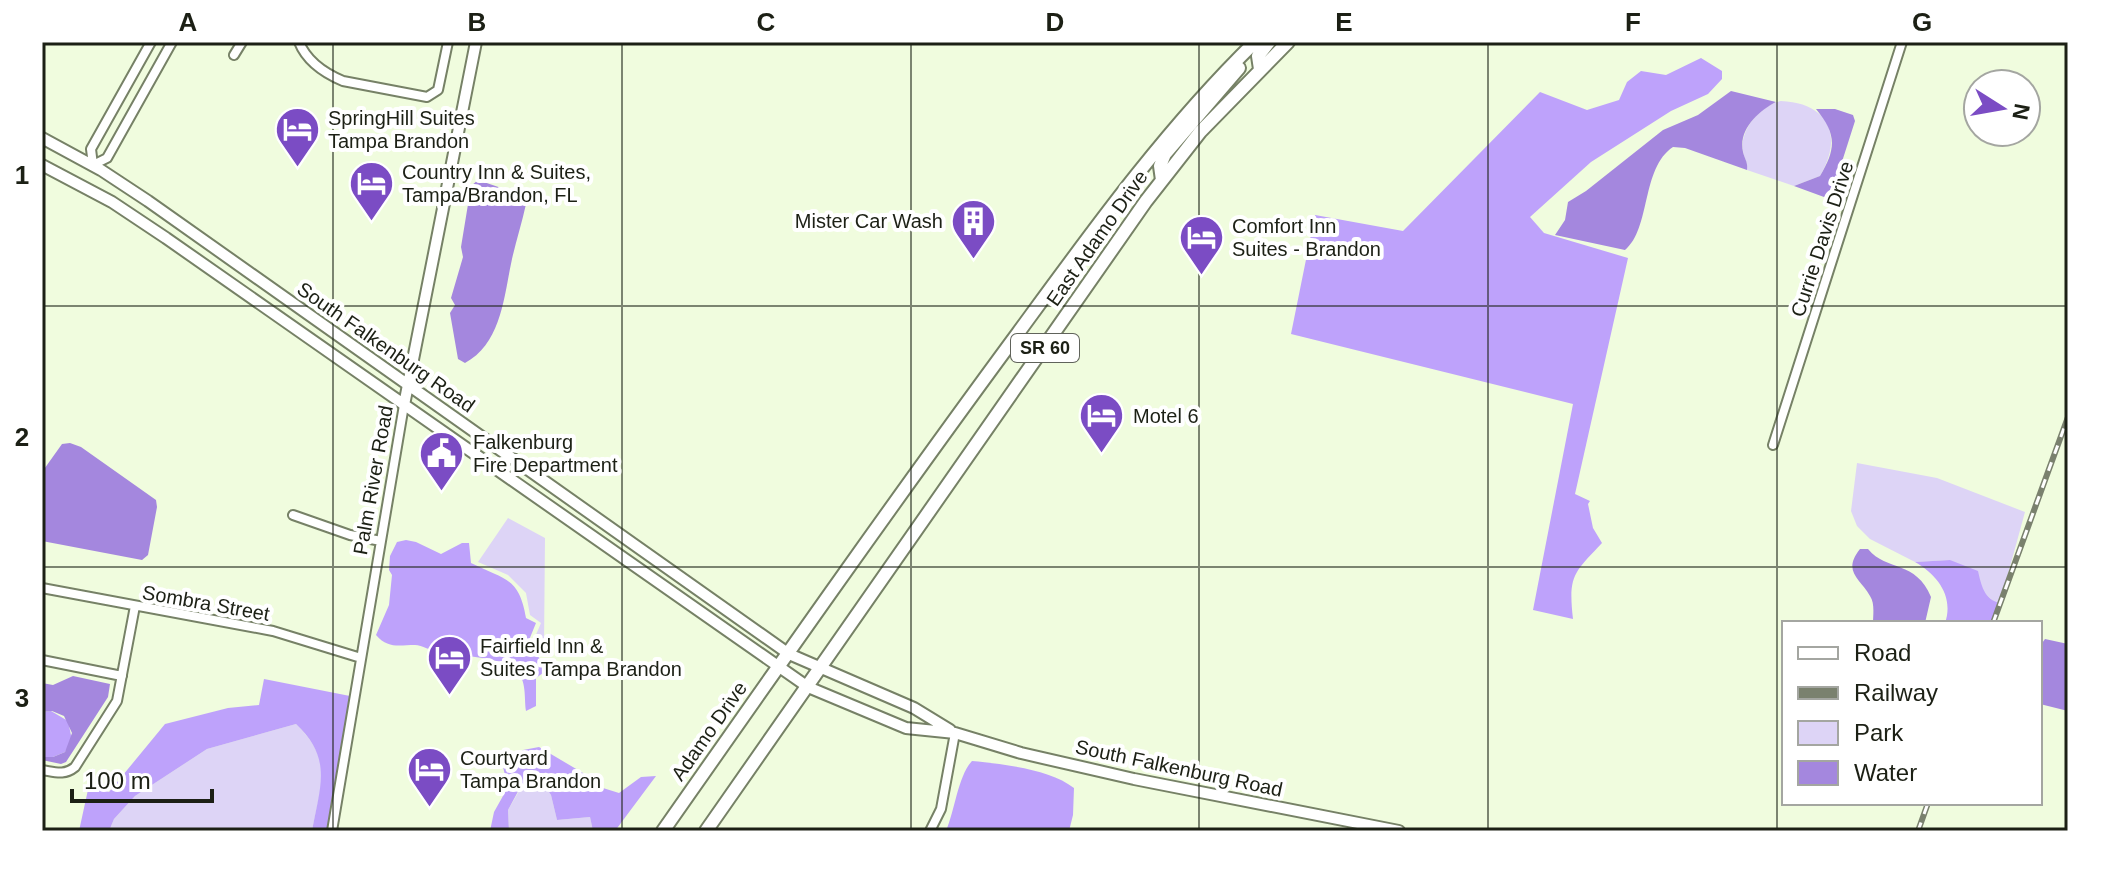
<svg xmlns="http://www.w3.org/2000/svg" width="2110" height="873" viewBox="0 0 2110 873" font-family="Helvetica,sans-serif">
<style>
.green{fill:#ddd4f6}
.forest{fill:#bea2fb}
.water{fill:#a487de}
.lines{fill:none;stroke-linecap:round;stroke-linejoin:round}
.minor-casing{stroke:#768166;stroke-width:12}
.tertiary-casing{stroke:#768166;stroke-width:14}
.primary-casing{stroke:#768166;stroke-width:16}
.minor{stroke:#fff;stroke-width:8}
.tertiary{stroke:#fff;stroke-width:10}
.primary{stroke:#fff;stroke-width:12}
.rail-casing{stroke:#7a816e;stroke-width:6}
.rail{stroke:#fff;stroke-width:3;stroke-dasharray:9;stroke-linecap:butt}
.grid{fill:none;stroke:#1c2015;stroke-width:2;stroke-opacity:0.55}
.labels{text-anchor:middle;stroke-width:8;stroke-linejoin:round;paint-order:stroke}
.shield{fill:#fff;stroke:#60635b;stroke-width:2}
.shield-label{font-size:18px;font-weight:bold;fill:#1c2015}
.poi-label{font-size:20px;fill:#1c2015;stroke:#fff;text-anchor:start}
.street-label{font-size:20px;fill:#1c2015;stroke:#fff}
.neatline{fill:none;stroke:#1c2015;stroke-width:3}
.grid-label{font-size:26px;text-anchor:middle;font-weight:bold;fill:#1c2015}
</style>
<rect width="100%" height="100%" fill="#f0fcde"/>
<path class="green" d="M1781,101C1828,103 1844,135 1820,176L1794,186L1747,170C1748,162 1744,159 1743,151C1739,130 1761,105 1781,101Z
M1857,463L1937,478L2025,512L2000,603L1994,602L1950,560L1915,562L1870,539L1857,526L1851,511Z
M508,518L545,538L544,646L532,644L541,623L530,615L526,593L508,575L478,562Z
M296,724C334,761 321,784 312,831H109L114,819L135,796L207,749Z
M542,782L551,795L557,820L590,817L593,831H509L508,810L522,786Z"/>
<path class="forest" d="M1701,58L1722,71V79L1708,94L1671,111L1591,162L1530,217L1544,233L1628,258L1575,494L1590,501L1588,504L1593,528L1602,543C1574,573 1568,575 1573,619L1533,610L1573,404L1291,334L1315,215L1403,231L1540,92L1587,110L1619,100L1627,82L1641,71L1666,75Z
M406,540L416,542L441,554L462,543H469L471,563C505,580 519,577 526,618L536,623L527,645L545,664L543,673L536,678V706L526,711C524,697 527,681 516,670C503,657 457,656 438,652C431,651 422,645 415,645C399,645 388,649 376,635L389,605L392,575L389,570L390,556L397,542Z
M1950,560L1978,571C1981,584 1984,600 2000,603L1993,623H1945C1954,597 1938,575 1915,562Z
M264,679L350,696L327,831H312C320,786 333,759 296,724L207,749L135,796L114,819L109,831H79L89,785L109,792L165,724L228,708L259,705Z
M51,711L68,721L72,740L65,752L53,757H42V712Z
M539,747L583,773L603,788L619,793L641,777L656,776L615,831H593L590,817L557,820L551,795L542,782L521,786L508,810L509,831H490L494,812L508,787L503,767L523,750Z
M972,761C1002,764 1050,769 1074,788L1073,815L1069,831H946C955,810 958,776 972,761Z"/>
<path class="water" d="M1731,91L1776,102C1759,111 1738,129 1743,152C1745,160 1748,162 1747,170L1685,148L1673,147C1641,168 1651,229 1625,250L1555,235L1565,220L1568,202L1586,191L1663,130L1698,115Z
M1816,109H1835L1853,115L1855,121L1832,193L1824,197L1794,186L1820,176C1837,148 1836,133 1816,109Z
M478,180L516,193L526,204C522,223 516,241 512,259C504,295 502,343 465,363L458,359L450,313L455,305L451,298L463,257L461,247L471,186Z
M70,443L81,447L156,500L157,507L148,555L142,560L42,541V472L62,444Z
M1860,549H1868C1887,572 1916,560 1931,597L1925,623H1873C1873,615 1875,603 1870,596C1860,578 1842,572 1860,549Z
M2045,639L2068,644V711L2040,704V646Z
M73,676L110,684L108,697L66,762L61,764L42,760V757H53L65,752L72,733L64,716L52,711L42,712V683L53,685Z"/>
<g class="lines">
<defs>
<path id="minor" d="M151,42L91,149L93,165L107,158L172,42
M299,42C307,62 324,73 343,81L427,97L438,90L448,42
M234,55L242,42
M1773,445L1902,42
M293,515L350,535L381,541
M42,588L273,631L361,658
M42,660L122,676
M42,770C55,772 64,776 75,767L117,701L135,606
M332,831L404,405
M930,831L941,809L955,733"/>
<path id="tertiary" d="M42,138L101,170L148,201L789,654L914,708L950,730
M42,165L112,202L166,238L808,687L906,728L955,733L1021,753L1134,779L1399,831
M404,405L476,42"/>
<path id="primary" d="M1260,69L1258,56L1269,42
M1162,180L1160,166L1165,154L1239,68
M663,831C780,664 897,497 1018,333C1092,232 1165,130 1255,42
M706,831L1146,201L1200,132L1288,42"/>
</defs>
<use href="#minor" class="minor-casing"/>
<use href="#tertiary" class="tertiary-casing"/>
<use href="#primary" class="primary-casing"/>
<use href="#minor" class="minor"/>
<use href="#tertiary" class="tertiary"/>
<use href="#primary" class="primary"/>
<defs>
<path id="rail" d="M1993,623L2068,417
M1918,831L1928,803"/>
</defs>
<use href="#rail" class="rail-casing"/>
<use href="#rail" class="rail"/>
</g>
<path class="grid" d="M333,42V831M622,42V831M911,42V831M1199,42V831M1488,42V831M1777,42V831M42,306H2068M42,567H2068"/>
<defs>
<symbol id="hotel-pin" viewBox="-11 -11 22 30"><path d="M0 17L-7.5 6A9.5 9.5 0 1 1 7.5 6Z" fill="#7b4cc4" stroke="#fff"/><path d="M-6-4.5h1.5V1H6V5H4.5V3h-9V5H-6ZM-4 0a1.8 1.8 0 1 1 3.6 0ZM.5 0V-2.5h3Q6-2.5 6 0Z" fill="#fff"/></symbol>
<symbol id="building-pin" viewBox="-11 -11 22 30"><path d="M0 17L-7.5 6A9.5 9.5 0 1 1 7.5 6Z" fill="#7b4cc4" stroke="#fff"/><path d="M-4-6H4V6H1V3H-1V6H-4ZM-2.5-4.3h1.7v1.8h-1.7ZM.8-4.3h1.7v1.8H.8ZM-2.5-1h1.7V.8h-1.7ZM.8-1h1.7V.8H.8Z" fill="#fff"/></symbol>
<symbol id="civic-pin" viewBox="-11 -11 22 30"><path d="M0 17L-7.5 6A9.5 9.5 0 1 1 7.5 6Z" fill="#7b4cc4" stroke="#fff"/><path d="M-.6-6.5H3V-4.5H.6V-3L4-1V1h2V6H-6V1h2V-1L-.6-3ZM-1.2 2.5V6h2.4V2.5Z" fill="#fff"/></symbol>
</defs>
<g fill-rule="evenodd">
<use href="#hotel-pin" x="272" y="104" width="51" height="69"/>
<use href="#hotel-pin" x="346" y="158" width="51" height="69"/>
<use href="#building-pin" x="948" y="196" width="51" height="69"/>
<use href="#hotel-pin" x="1176" y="212" width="51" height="69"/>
<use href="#hotel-pin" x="1076" y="390" width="51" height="69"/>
<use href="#civic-pin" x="416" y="428" width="51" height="69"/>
<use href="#hotel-pin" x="424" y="632" width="51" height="69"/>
<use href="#hotel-pin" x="404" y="744" width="51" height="69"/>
</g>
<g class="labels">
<rect class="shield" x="1011" y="334" width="68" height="28" rx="6"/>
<g class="shield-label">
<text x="1045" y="354">SR 60</text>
</g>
<g class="poi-label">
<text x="328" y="125">SpringHill Suites<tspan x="328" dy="23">Tampa Brandon</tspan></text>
<text x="402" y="179">Country Inn &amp; Suites,<tspan x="402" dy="23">Tampa/Brandon, FL</tspan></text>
<text x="943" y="228" text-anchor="end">Mister Car Wash</text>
<text x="1232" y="233">Comfort Inn<tspan x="1232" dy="23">Suites - Brandon</tspan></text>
<text x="1133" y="423">Motel 6</text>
<text x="473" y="449">Falkenburg<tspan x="473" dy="23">Fire Department</tspan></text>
<text x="480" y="653">Fairfield Inn &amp;<tspan x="480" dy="23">Suites Tampa Brandon</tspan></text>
<text x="460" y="765">Courtyard<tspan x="460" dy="23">Tampa Brandon</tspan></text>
</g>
<g class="street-label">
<text transform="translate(1097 238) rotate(-55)" y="7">East Adamo Drive</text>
<text transform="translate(1822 239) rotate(-72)" y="7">Currie Davis Drive</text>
<text transform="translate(386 347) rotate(35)" y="7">South Falkenburg Road</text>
<text transform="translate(373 480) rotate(-80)" y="7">Palm River Road</text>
<text transform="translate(206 603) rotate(10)" y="7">Sombra Street</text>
<text transform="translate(709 731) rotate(-55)" y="7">Adamo Drive</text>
<text transform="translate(1179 768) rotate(12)" y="7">South Falkenburg Road</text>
</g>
</g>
<rect width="2110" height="873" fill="none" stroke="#ffffff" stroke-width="88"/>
<rect x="1782" y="621" width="260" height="184" fill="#ffffff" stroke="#a4a6a1" stroke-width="2"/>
<rect x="1798" y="647" width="40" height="12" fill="#ffffff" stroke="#a4a6a1" stroke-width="2"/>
<text x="1854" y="661" font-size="24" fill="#1c2015">Road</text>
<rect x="1798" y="687" width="40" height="12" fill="#7a816e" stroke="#a4a6a1" stroke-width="2"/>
<text x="1854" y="701" font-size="24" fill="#1c2015">Railway</text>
<rect x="1798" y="721" width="40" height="24" fill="#ddd4f6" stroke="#a4a6a1" stroke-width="2"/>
<text x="1854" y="741" font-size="24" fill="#1c2015">Park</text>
<rect x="1798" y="761" width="40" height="24" fill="#a487de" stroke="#a4a6a1" stroke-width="2"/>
<text x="1854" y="781" font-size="24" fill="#1c2015">Water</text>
<g transform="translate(2002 108) rotate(101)"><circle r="38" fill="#ffffff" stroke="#a4a6a1" stroke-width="2"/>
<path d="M0-6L14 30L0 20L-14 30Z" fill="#7b4cc4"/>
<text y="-12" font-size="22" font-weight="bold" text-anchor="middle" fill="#1c2015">N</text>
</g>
<path d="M72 789v12h140v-12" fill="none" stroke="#1c2015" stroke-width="4"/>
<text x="84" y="789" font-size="24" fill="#1c2015" stroke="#ffffff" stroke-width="6" paint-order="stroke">100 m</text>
<rect x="44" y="44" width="2022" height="785" class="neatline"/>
<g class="grid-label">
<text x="188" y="31">A</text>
<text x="477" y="31">B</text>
<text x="766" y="31">C</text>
<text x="1055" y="31">D</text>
<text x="1344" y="31">E</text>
<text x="1633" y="31">F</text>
<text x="1922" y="31">G</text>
<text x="22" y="184">1</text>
<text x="22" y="446">2</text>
<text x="22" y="707">3</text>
</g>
</svg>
